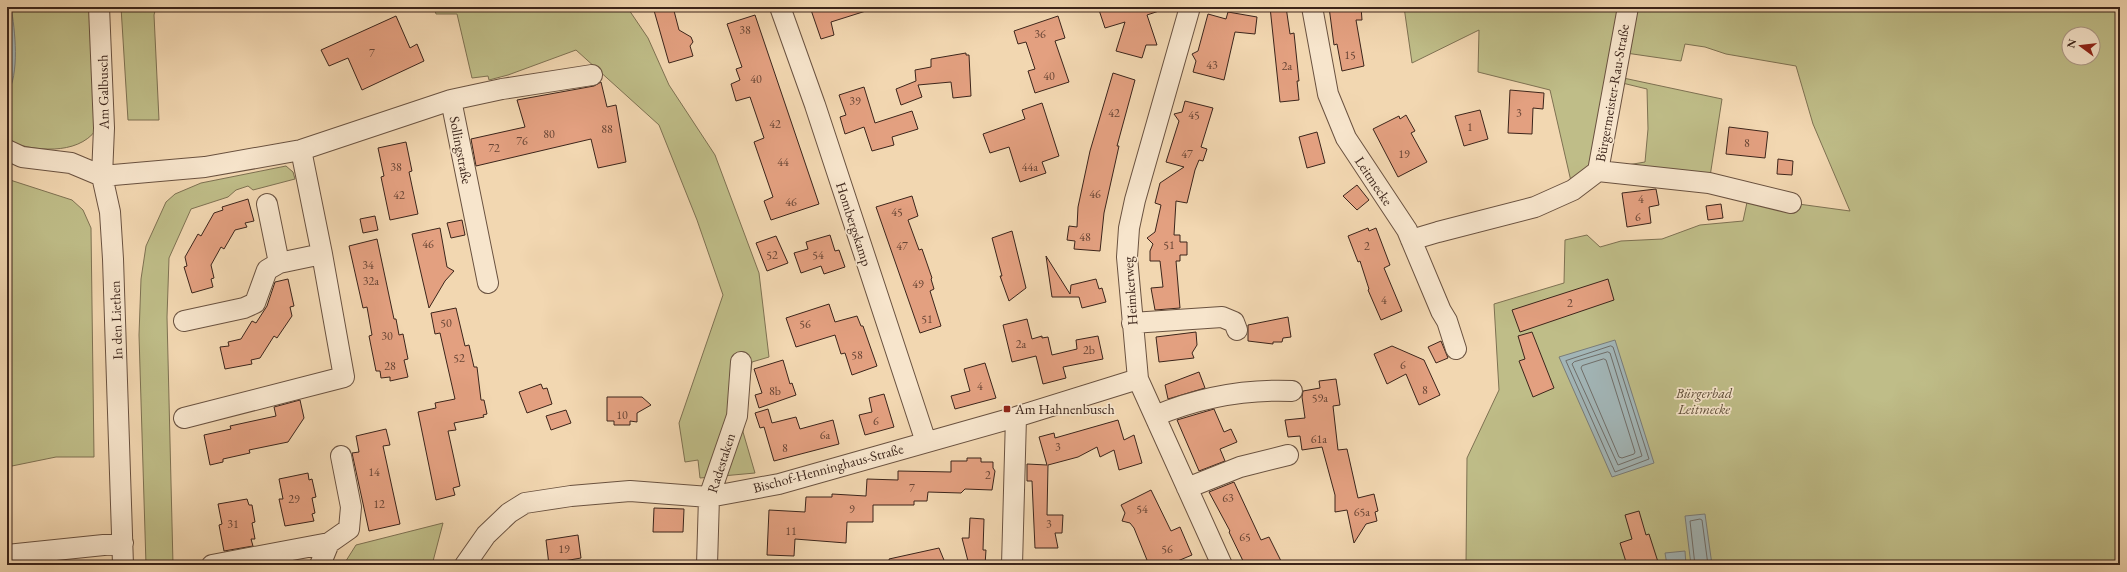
<svg xmlns="http://www.w3.org/2000/svg" width="2127" height="572" viewBox="0 0 2127 572" font-family="'EB Garamond',serif">
<style>
.green{fill:#bfbd88;stroke:#7e7152;fill-rule:evenodd}
.water{fill:#a2b6b8;stroke:#797c79}
.lines{fill:none;stroke-linecap:round;stroke-linejoin:round}
.shore{stroke:#6f6e6a;stroke-width:1}
.building{fill:#e3a080;stroke:#3c251b}
.minor-casing{stroke:#6a5240;stroke-width:22}
.minor{stroke:#f7e5cc;stroke-width:20}
.poi-dot{fill:#8f2418;stroke:#f7e5cc;stroke-width:1.5}
.labels{text-anchor:middle;stroke-width:3.5;stroke-linejoin:round;paint-order:stroke}
.number-label{font-size:12px;fill:#664434}
.street-label{font-size:14px;fill:#3c251b;stroke:#f7e5cc}
.park-label{font-size:14px;font-style:italic;fill:#5d4b36;stroke:#f7e5cc}
.poi-label{font-size:14px;fill:#3c251b;stroke:#f7e5cc;text-anchor:start}
</style>
<rect width="100%" height="100%" fill="#f2d7b1"/>
<filter id="stains"><feTurbulence type="fractalNoise" baseFrequency=".005" numOctaves="4"/><feColorMatrix values="0 0 0 0 .2 0 0 0 0 .09 0 0 0 0 .02 0 0 0 .5 -.17"/></filter>
<radialGradient id="worn" r=".72"><stop offset=".6" stop-color="#630" stop-opacity="0"/><stop offset="1" stop-color="#630" stop-opacity=".3"/></radialGradient>
<path class="green" d="M7,7H91L96,130C77,156 33,151 7,141Z
M121,7H156L154,15L159,120H128Z
M434,7H627L648,38L669,85L715,155L759,273L769,357L752,362L743,432L755,473L700,478L698,460L685,462L679,423L723,295L697,220L659,125L576,50L508,75L489,80L488,76L472,78L457,14H436Z
M1404,7H2120V565H1466L1467,458L1499,390L1494,304L1564,283L1565,240L1587,235L1600,247L1621,241L1662,239L1700,225L1743,221L1749,193L1791,203L1850,211L1813,124L1796,66L1726,54L1705,47L1685,44L1681,61L1619,52L1614,76L1722,99L1709,183L1598,171L1573,190L1550,90L1478,72L1479,30L1412,63ZM2069,34H2093V58H2069ZM1614,81L1647,89L1648,129L1645,162L1598,170Z
M286,166L293,172L295,179L253,190L248,186L236,190L228,197L191,209L169,258L167,317L173,565H146L139,335L141,279L146,246L166,202L175,194L201,183Z
M7,179L72,200L83,210L91,228L94,457H56L7,467Z
M443,523L432,565H341L344,564L356,545Z"/>
<path class="water" d="M7,7H11C15,29 20,75 7,94Z
M1615,340L1654,463L1612,477L1559,357Z
M1705,514L1712,565H1691L1685,516Z
M1685,551L1686,565H1667L1665,553Z"/>
<g class="lines">
<path class="shore" d="M7,9C12,34 13,62 7,86
M1611,346L1613,347L1649,459L1615,472L1566,361Z
M1608,352L1610,353L1642,456L1618,465L1572,364L1574,362Z
M1604,359L1606,360L1635,452L1634,454L1622,458L1619,457L1581,368L1582,366Z
M1695,565L1690,521L1700,519L1702,520L1708,565"/>
</g>
<path class="building" d="M653,7H673L679,30L691,37L693,42L690,46L693,56L669,63Z
M810,7H869V10L831,22L834,35L821,39Z
M1098,7H1161L1162,10L1147,15L1157,45H1146L1142,58L1116,51L1125,22L1105,28Z
M1270,7H1286L1290,34L1294,33L1299,81H1297L1299,100L1280,102Z
M1329,7H1361L1362,20H1356L1364,66L1342,71L1337,44L1334,45Z
M1228,12L1257,17L1255,34L1235,32L1224,80L1193,72L1196,61L1192,54L1198,51L1208,14L1226,19Z
M755,15L819,204L771,220L764,201L773,197L754,142L764,138L750,97L736,101L731,84L740,80L736,69L742,67L727,24Z
M396,16L410,48L417,44L424,61L362,90L348,58L329,66L321,50Z
M1058,16L1065,38L1055,41L1069,82L1035,93L1028,71L1035,69L1026,42L1018,44L1014,31Z
M966,53V55H969L971,96L953,98L951,82L918,85L922,97L901,105L896,89L916,81L915,70L931,67V59Z
M1113,73L1135,80L1117,146H1119L1104,213L1100,251L1074,249L1075,241L1067,240L1069,226L1077,227L1078,207L1090,151Z
M601,82L607,107L616,105L626,162L598,168L591,139L476,166L471,139L525,127L517,100L594,86Z
M864,87L875,123L912,111L918,129L892,137L894,145L872,151L864,127L845,134L840,117L846,115L839,95Z
M1510,90L1544,93L1543,109L1533,108L1532,134L1508,133Z
M1185,101L1213,108L1201,147L1207,149L1203,161L1199,160L1195,170L1187,203L1176,201L1174,235H1180V242H1187V255H1180V261H1176L1180,308L1155,310L1151,288L1163,287L1160,261H1150V251L1153,244L1147,238L1155,232L1161,205L1155,203L1160,183L1184,167L1166,162L1179,121L1174,114L1182,112Z
M1042,103L1059,156L1042,162L1046,173L1020,182L1009,147L990,153L983,134L1025,119L1022,110Z
M1480,110L1488,139L1464,146L1455,116Z
M1406,115L1415,131L1411,133L1427,162L1398,177L1373,129L1399,116L1400,119Z
M1729,127L1768,132L1765,158L1726,154Z
M1317,132L1325,163L1307,168L1299,137Z
M406,142L412,171L409,172L418,214L390,220L381,177L384,176L378,148Z
M1778,159L1793,161L1792,175L1777,174Z
M1357,185L1369,200L1357,210L1343,196Z
M1656,189L1659,205L1649,207L1651,223L1627,227L1622,193Z
M912,196L918,216L908,220L919,250L922,249L932,278L931,279L934,289L930,291L941,326L920,333L876,207Z
M248,199L254,221L245,223L247,227L235,230L224,249L221,247L211,265L214,278L211,279L213,287L192,293L184,267L187,266L185,257L198,234L201,236L214,213L223,210L222,207Z
M1721,204L1723,218L1708,220L1706,206Z
M375,216L378,230L363,233L360,219Z
M462,220L465,235L451,238L447,223Z
M440,228L447,267L454,271L445,281L429,308L412,234Z
M1368,228L1369,231L1376,228L1390,265L1384,268L1402,311L1381,320L1368,290L1369,289L1360,261L1358,262L1348,236Z
M1012,231L1026,288L1009,301L1000,276H1002L992,238Z
M830,235L835,251L839,250L845,267L824,274L821,266L801,273L794,253L808,249L806,242Z
M776,236L788,263L767,271L756,243Z
M377,239L394,319H396L399,335L403,334L408,359L404,360L408,377L390,381V377L381,378L380,371H376L369,336L372,335L367,307L363,308L349,246Z
M1046,256L1070,294L1071,285L1096,279L1099,289L1102,288L1106,302L1082,308L1079,297H1052Z
M288,279L294,306L290,307L292,316L277,338L274,336L260,358L251,360L252,364L225,369L220,347L229,346L228,342L241,339L252,321L256,323L267,306L275,282Z
M1608,279L1614,300L1520,332L1512,310Z
M829,304L835,322L857,316L861,326H863L877,366L852,375L845,353L841,354L835,335L796,347L786,318Z
M456,308L465,346L469,345L474,367H477L481,400H484L487,414L483,415L484,417L454,423L456,430L448,431L460,486L453,488L455,495L436,500L418,412L436,408L435,403L455,399L440,333L435,334L431,313Z
M1288,317L1291,337L1283,338L1282,342H1273V344L1248,341V325Z
M1027,319L1032,339L1042,336V338L1048,337L1052,355L1077,349L1076,340L1098,336L1103,359L1063,367L1066,378L1043,384L1036,356L1012,362L1003,325Z
M1196,332L1197,345L1192,353L1194,358L1159,362L1156,337Z
M1532,332L1554,388L1533,397L1519,361L1525,359L1518,336Z
M1441,341L1448,358L1436,363L1428,347Z
M1392,346L1424,360L1440,395L1419,405L1406,374L1387,384L1374,354Z
M783,360L790,384L792,383L796,395L759,408L755,395L762,393L754,369Z
M985,363L996,398L955,409L951,396L970,391L964,369Z
M1199,372L1205,388L1168,399L1165,385Z
M1336,379L1340,405L1333,406L1338,450L1347,449L1358,498L1374,494L1378,511L1375,512L1377,521L1366,524L1354,543L1347,510L1335,512V495L1322,447L1302,450L1300,436L1288,437L1285,420L1305,418L1302,397L1303,391L1320,388L1319,381Z
M541,384L543,389L547,388L552,404L527,413L519,392Z
M884,394L894,427L865,435L859,415L872,412L869,398Z
M607,397H642L651,405L637,413V422L630,421V425H614V421H607Z
M300,400L304,418L288,442L249,450L250,453L223,459V462L210,465L204,435L231,429L230,426L276,416L274,407Z
M768,409L772,423L796,417L800,429L833,420L839,444L774,461L764,427L760,428L755,413Z
M1214,409L1224,432L1231,429L1237,442L1220,449L1225,461L1199,471L1177,420Z
M566,410L571,423L551,430L546,416Z
M1118,420L1124,440L1134,435L1142,463L1119,470L1114,450L1100,457L1097,447L1078,457L1048,465L1047,515H1063L1062,533H1055L1058,548H1035L1032,481H1027V464L1047,465L1039,437L1054,433L1055,438Z
M386,429L390,445L383,446L400,524L369,531L352,453L359,452L356,436Z
M967,458H981V462H993V468L995,471L992,490L965,489L961,493L928,492L927,501H914V505H873V522H847L846,543L795,539L794,556L767,555L769,510L805,512L806,497H832V494L866,496L867,479L898,480V471L951,472V461H967Z
M308,473L309,480L312,479L316,497L312,498L315,513L312,514L314,521L285,526L279,499H283L279,479Z
M1234,482L1261,540L1269,537L1283,565H1245L1229,532L1230,531L1209,492Z
M1151,490L1171,531L1180,527L1192,555L1168,565H1149L1134,528L1130,523L1122,521L1125,513L1121,505Z
M247,499L249,505H252L255,522L252,523L255,539H251L253,546L224,551L219,525L222,524L218,504Z
M654,508L684,509L683,532H653Z
M1639,511L1646,535L1649,534L1659,565H1627L1620,543L1632,539L1625,515Z
M970,518L984,519L983,550H986L985,565H969L962,538H969Z
M578,535L581,558L564,561L565,565H549L546,540Z
M939,548L946,565H890L889,559Z"/>
<g class="lines">
<defs>
<path id="minor" d="M99,7L104,128L102,176L110,212L113,259L123,565
M780,7L815,105L926,442
M1190,7L1135,200L1129,228L1127,257L1138,379L1222,565
M1312,7L1328,94L1346,138L1407,230L1441,311L1447,321L1456,349
M451,100L502,89L592,75
M7,150L22,157L71,163L102,176L205,167L301,150L451,100L488,283
M1598,171L1709,183L1791,203
M267,204L279,263
M1411,240L1438,232L1535,207L1573,190L1598,171L1628,7
M184,321L244,308L255,303L267,270L279,263L322,254
M1132,323L1222,317L1234,322L1237,330
M1155,416C1198,398 1245,389 1292,391
M184,418L344,377L322,254L301,150
M1187,488L1240,467L1288,455
M7,555L123,543
M212,565L329,543
M320,565L329,543L349,529L351,507L341,456
M465,565L486,535L509,513L525,503L571,496L630,491L709,497L779,484L1016,417L1138,379
M707,565L709,497L737,416L741,362
M1012,565L1016,417"/>
</defs>
<use href="#minor" class="minor-casing"/>
<use href="#minor" class="minor"/>
</g>
<rect class="poi-dot" x="1003" y="405" width="8" height="8" rx="2"/>
<g class="labels">
<g class="number-label">
<text x="745" y="34">38</text>
<text x="1040" y="38">36</text>
<text x="372" y="57">7</text>
<text x="1350" y="59">15</text>
<text x="1212" y="69">43</text>
<text x="1287" y="70">2a</text>
<text x="1049" y="80">40</text>
<text x="756" y="83">40</text>
<text x="855" y="105">39</text>
<text x="1114" y="117">42</text>
<text x="1519" y="117">3</text>
<text x="1194" y="119">45</text>
<text x="775" y="128">42</text>
<text x="1470" y="131">1</text>
<text x="607" y="133">88</text>
<text x="549" y="138">80</text>
<text x="522" y="145">76</text>
<text x="1747" y="147">8</text>
<text x="494" y="152">72</text>
<text x="1187" y="158">47</text>
<text x="1404" y="158">19</text>
<text x="783" y="166">44</text>
<text x="396" y="171">38</text>
<text x="1030" y="171">44a</text>
<text x="1095" y="198">46</text>
<text x="399" y="199">42</text>
<text x="1641" y="203">4</text>
<text x="791" y="206">46</text>
<text x="897" y="216">45</text>
<text x="1638" y="221">6</text>
<text x="1085" y="241">48</text>
<text x="428" y="248">46</text>
<text x="1169" y="249">51</text>
<text x="902" y="250">47</text>
<text x="1367" y="250">2</text>
<text x="772" y="259">52</text>
<text x="818" y="259">54</text>
<text x="368" y="269">34</text>
<text x="371" y="285">32a</text>
<text x="918" y="288">49</text>
<text x="1384" y="304">4</text>
<text x="1570" y="307">2</text>
<text x="927" y="323">51</text>
<text x="446" y="327">50</text>
<text x="805" y="328">56</text>
<text x="387" y="340">30</text>
<text x="1021" y="348">2a</text>
<text x="1089" y="354">2b</text>
<text x="857" y="359">58</text>
<text x="459" y="362">52</text>
<text x="1403" y="369">6</text>
<text x="390" y="370">28</text>
<text x="980" y="390">4</text>
<text x="1425" y="394">8</text>
<text x="775" y="395">8b</text>
<text x="1320" y="402">59a</text>
<text x="622" y="419">10</text>
<text x="876" y="425">6</text>
<text x="825" y="439">6a</text>
<text x="1319" y="443">61a</text>
<text x="1058" y="451">3</text>
<text x="785" y="452">8</text>
<text x="374" y="476">14</text>
<text x="988" y="479">2</text>
<text x="912" y="492">7</text>
<text x="1228" y="502">63</text>
<text x="294" y="503">29</text>
<text x="379" y="508">12</text>
<text x="852" y="513">9</text>
<text x="1142" y="513">54</text>
<text x="1362" y="516">65a</text>
<text x="233" y="528">31</text>
<text x="1049" y="528">3</text>
<text x="791" y="535">11</text>
<text x="1245" y="541">65</text>
<text x="564" y="553">19</text>
<text x="1167" y="553">56</text>
</g>
<g class="street-label">
<text transform="translate(103 92) rotate(-91)" y="5">Am Galbusch</text>
<text transform="translate(1612 93) rotate(-80)" y="5">Bürgermeister-Rau-Straße</text>
<text transform="translate(461 150) rotate(79)" y="5">Sollingstraße</text>
<text transform="translate(1374 181) rotate(56)" y="5">Leitmecke</text>
<text transform="translate(854 224) rotate(72)" y="5">Hombergskamp</text>
<text transform="translate(1130 291) rotate(-94)" y="5">Heimkerweg</text>
<text transform="translate(116 320) rotate(-92)" y="5">In den Liethen</text>
<text transform="translate(721 463) rotate(-72)" y="5">Radestaken</text>
<text transform="translate(828 468) rotate(-15)" y="5">Bischof-Henninghaus-Straße</text>
</g>
<g class="park-label">
<text x="1704" y="398">Bürgerbad<tspan x="1704" dy="16">Leitmecke</tspan></text>
</g>
<g class="poi-label">
<text x="1015" y="414">Am Hahnenbusch</text>
</g>
</g>
<rect width="2127" height="572" fill="none" stroke="#f2d7b1" stroke-width="24"/>
<rect x="8" y="8" width="2111" height="556" fill="none" stroke="#3c251b" stroke-width="2"/>
<rect x="12" y="12" width="2103" height="548" fill="none" stroke="#3c251b"/>
<g transform="translate(2081 46) rotate(285)"><circle r="19" fill="#f7e5cc" stroke="#ac9885"/>
<path d="M0-3L7 15L0 10L-7 15Z" fill="#8f2418"/>
<text y="-6" font-size="11" font-weight="bold" text-anchor="middle" fill="#3c251b">N</text>
</g>
<rect width="100%" height="100%" filter="url(#stains)"/>
<rect width="100%" height="100%" fill="url(#worn)"/>
</svg>
